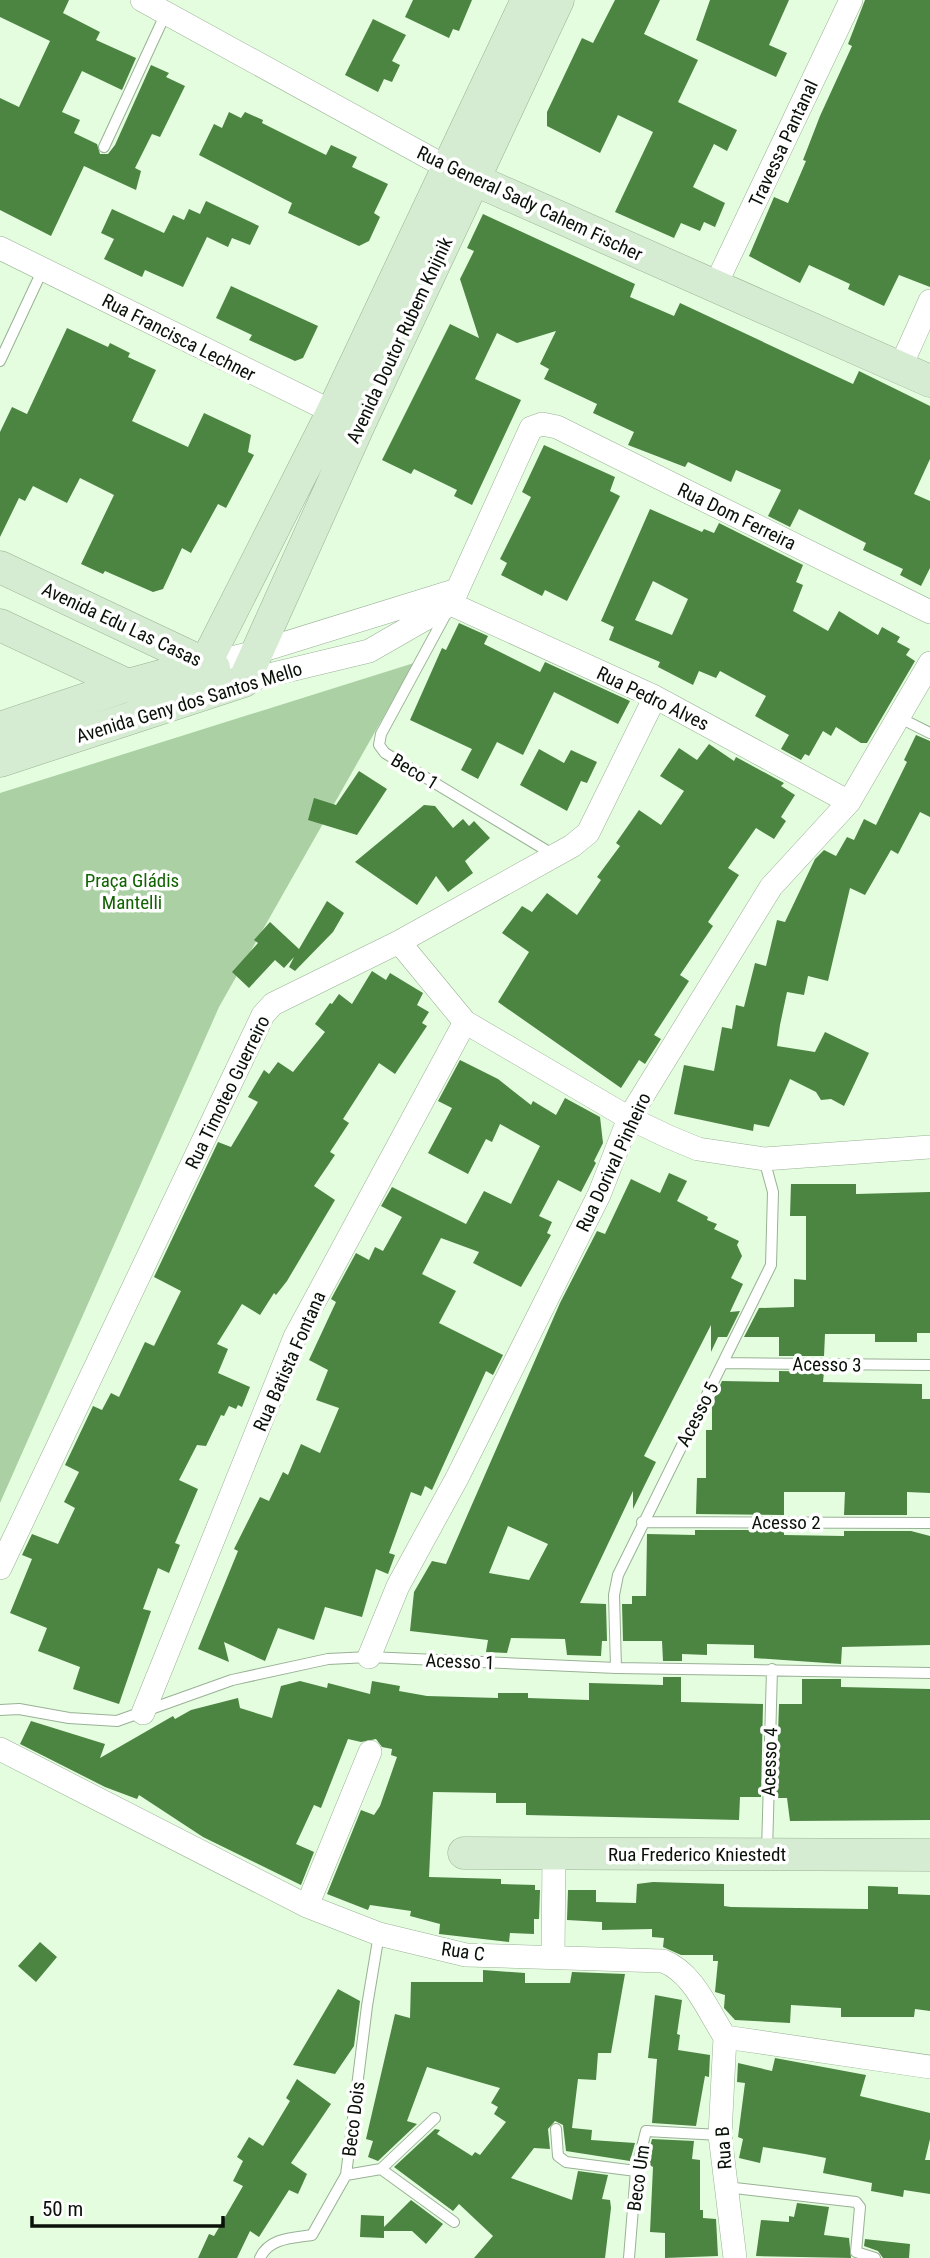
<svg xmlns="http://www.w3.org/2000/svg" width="930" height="2258" viewBox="0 0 930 2258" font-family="'Roboto Condensed',sans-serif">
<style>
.green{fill:#aad0a3}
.building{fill:#4c8442;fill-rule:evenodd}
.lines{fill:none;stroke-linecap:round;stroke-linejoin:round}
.lane-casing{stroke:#99b195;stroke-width:12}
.street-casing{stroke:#99b195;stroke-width:24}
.secondary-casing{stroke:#99b195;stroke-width:33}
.lane{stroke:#fff;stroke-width:10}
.street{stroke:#fff;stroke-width:23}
.secondary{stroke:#d6ecd2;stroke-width:32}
.labels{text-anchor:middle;stroke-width:7;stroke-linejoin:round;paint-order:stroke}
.street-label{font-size:19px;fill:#091108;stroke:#fff}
.park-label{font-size:19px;fill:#116200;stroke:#fff}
</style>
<rect width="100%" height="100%" fill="#e4fddf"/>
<path class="green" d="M414,663L219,1007L0,1503V793Z"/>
<path class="building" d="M0,0H69L63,13L100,32L96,40L136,58L122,90L82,71L62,112L80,120L74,133L97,144L100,154H108L115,145L151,65L169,73L166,77L185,86L160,137L152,134L135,168L141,171L136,190L84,166L51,236L0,210V98L19,107L50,41L0,17Z
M413,0H472L459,31L453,29L449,38L405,17Z
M615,0H660L644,34L698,60L678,102L737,130L727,151L714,144L693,187L725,203L715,227L704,222L700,231L681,223L674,238L615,212L653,132L618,115L600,153L547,126V112L582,38L593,43Z
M710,0H789L769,45L787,53L776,77L696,40Z
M865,0H930V287L899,275L884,306L848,289L850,284L809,265L800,283L749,256L774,197L788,203L806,161L803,160L820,116L852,46L848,44Z
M373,19L406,35L392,61L400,65L392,82L384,79L378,92L345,75Z
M229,112L241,118L245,112L263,120L262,123L326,155L331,145L357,157L352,167L388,184L374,213L380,217L369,241L359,246L288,213L292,203L199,155L214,124L222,128Z
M206,201L259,226L250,245L232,238L228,247L207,237L183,287L145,270L142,277L104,259L114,239L101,233L112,209L164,233L173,215L184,220L189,209L200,214Z
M483,214L635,284L630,297L674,316L680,303L853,384L859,371L930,406V459L914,494L930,501V568L921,586L900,575L903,569L863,550L866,543L799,509L790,527L768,516L781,490L736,470L731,482L688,462L685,467L628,445L634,432L593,413L597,404L544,379L549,369L540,364L556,331L517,343L497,333L475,379L521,400L472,505L454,496L457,490L414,469L411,474L382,460L450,324L479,338L460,279L474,251L467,248Z
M231,286L318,326L303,358L295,361L249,340L252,335L216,318Z
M67,328L108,347L110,343L130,353L128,357L156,370L132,421L188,447L204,413L251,435L248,452L254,455L226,508L218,504L191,553L182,548L163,589L153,592L105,571L103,574L81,564L114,495L80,478L67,503L33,486L25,501L19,498L0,537V432L12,407L27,414Z
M544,445L615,477L610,491L620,496L567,601L545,590L542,596L501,575L507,563L500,559L531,497L522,492Z
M650,509L702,532L704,529L714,533L719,523L803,565L796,582L803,585L793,611L828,631L839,611L878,635L882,627L900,637L897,642L910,649L906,655L915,661L867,743H861L836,727L831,736L823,731L809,756L805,754L801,760L781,749L789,735L755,716L766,696L720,671L716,678L699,671L693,685L658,667L660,662L609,640L614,627L601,621ZM653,581L688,599L672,635L635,620Z
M459,623L488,636L484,644L540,672L545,662L630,701L618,724L554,692L523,755L497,742L478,779L461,770L472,749L410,720L442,648L446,650Z
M916,735L930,741V817L920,812L898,854L891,850L865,895L850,888L828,981L808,976L804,995L787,992L780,1025L777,1046L815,1052L825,1032L869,1053L844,1106L831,1099L821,1100L816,1092L790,1079L769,1127L754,1124L753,1131L674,1114L684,1065L714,1071L722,1027L732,1029L736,1005L744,1007L755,963L766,966L777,920L785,922L815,859L824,850L836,856L847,837L854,840L864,819L876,825L907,762L904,760Z
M709,744L734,761L736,757L784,783L781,786L795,795L781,817L786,821L774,839L756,828L728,868L739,875L708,922L713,926L680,975L689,981L654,1035L661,1039L645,1064L639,1060L621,1088L498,1002L529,952L502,933L522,906L532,912L547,893L577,915L601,880L597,877L620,846L616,843L639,810L661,825L684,791L660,776L679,748L697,760Z
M539,749L564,763L571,750L597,762L587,783L581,781L567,811L520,785Z
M359,771L387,789L357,835L308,820L314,798L336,805Z
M424,805L435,806L453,828L463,819L469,826L474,821L490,838L465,861L473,873L448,892L436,876L417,905L355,862Z
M327,901L344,913L333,932L295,971L289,967L294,957L284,968L275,960L249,988L232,972L258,943L254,940L270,922L299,949Z
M372,971L386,980L390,973L423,993L417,1005L429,1012L422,1023L427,1026L395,1074L379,1063L343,1119L349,1123L330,1152L335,1155L314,1186L335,1200L287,1281L276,1295L274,1293L260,1315L242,1304L217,1344L228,1349L218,1373L250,1387L242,1407L238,1405L236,1409L229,1406L224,1416L221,1415L206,1446L197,1445L179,1480L198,1489L175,1543L180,1545L169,1573L158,1568L143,1609L151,1611L119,1704L73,1689L80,1667L38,1651L47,1628L10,1613L32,1559L22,1555L32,1534L58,1544L75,1508L64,1502L79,1472L65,1465L93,1406L102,1410L111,1393L119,1397L145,1342L154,1346L181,1291L154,1277L218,1142L231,1147L258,1102L248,1097L264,1070L269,1074L278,1062L293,1072L325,1032L315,1024L330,1003L332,1004L339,994L352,1004Z
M460,1060L498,1079L531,1105L533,1101L556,1115L565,1098L600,1117L603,1143L594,1161L596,1163L581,1192L558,1180L539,1216L552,1222L547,1233L551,1235L521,1287L473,1263L479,1252L441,1238L422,1274L456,1291L439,1323L503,1355L493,1375L486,1371L432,1490L425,1486L421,1496L411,1492L389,1553L395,1555L388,1574L376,1569L362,1617L325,1607L314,1640L278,1628L265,1661L224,1642L229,1662L198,1649L238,1551L234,1549L260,1497L269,1501L283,1472L288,1475L301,1444L320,1453L339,1408L316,1400L328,1370L309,1360L336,1302L331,1299L356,1253L369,1260L375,1247L383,1251L402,1217L381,1206L392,1187L466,1224L484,1191L511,1204L540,1146L500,1124L492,1142L486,1139L468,1174L428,1153L452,1108L438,1101Z
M669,1173L687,1181L677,1201L708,1217L707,1220L717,1224L714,1229L739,1241L737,1245L742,1256L731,1278L743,1284L730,1312L740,1311L727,1337H718L711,1352V1325L644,1456L656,1462L633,1509V1491L580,1603L606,1604L607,1641H602L601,1656L567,1655L565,1639L511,1638L507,1653L486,1652L488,1640L410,1631L414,1592L432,1561L446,1564L560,1303L597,1231L605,1234L631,1179L660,1193ZM508,1526L548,1544L529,1580L489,1573Z
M791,1184H856V1194L930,1192V1333H917V1342H875V1334H825L824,1356H779V1337H744L759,1308L794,1307V1279L806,1280V1216H790Z
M779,1371L824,1372L823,1382L922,1384V1399H930V1493L907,1492V1515H844L845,1492H784V1515L696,1514L697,1478H706V1430H712V1403L722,1381L779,1382Z
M695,1530H784V1535L844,1536V1531H911L930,1536V1645L842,1647L841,1664L754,1658V1645L707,1644V1655L682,1654V1661H663L662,1641H623L622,1604H632V1596H646L647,1534L695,1535Z
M663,1677H681V1702L763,1704L761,1797H740L739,1820L526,1815V1803H496V1793L433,1792L429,1877L501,1879V1884L535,1885V1890H540L539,1919H534V1934L510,1933L509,1942L439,1934L440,1924L410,1916L411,1911L370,1905L368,1910L327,1894L361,1810L374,1815L380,1806L397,1757L391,1755L392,1749L382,1747L376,1739L361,1742L348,1739L321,1808L314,1805L296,1844L314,1852L301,1885L203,1837L139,1795L137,1799L105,1787L20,1744L31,1721L105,1744L100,1758L173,1716L175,1719L191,1710L238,1698L240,1708L272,1718L281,1686L300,1681L327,1688L328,1683L370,1694L372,1681L400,1686L399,1691L427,1696L498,1698V1693H528V1698L589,1700V1683L663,1685Z
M802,1679H841V1687L930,1689V1820L790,1821L787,1798H776L779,1704H802Z
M653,1882L724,1884V1906L731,1907L868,1909V1886L898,1887V1894L930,1895V2011L915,2009L914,2017H841V2008L791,2005L790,2023L735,2020L724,2008L725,1995L715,1992L718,1961H713V1955H681L663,1947L664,1938L652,1937V1929L602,1930V1922L567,1920L568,1890H596V1902L636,1903L637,1884Z
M40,1942L57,1957L36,1982L18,1966Z
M483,1970L525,1973V1983H570L572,1972L625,1974L611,2053H598L596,2080L578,2079L572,2128L592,2130L591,2140L635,2143L630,2161L566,2151L563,2125L555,2121L548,2129L550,2149L534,2148L511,2178L572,2200L578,2171L608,2175L602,2199L610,2200L611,2208L605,2258H474L493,2236L459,2204L453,2211L394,2167L435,2129L440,2130L437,2134L472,2156L475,2152L480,2155L506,2122L494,2114L498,2107L491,2103L500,2088L427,2067L407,2121L417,2124L378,2161L368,2157L373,2141L366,2139L395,2014L410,2018L411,1982H483Z
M338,1989L360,2001L354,2046L335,2074L293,2065Z
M655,1995L682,2000L677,2034L680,2035L678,2050L710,2055L709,2077L705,2076L696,2126L652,2123L657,2059L648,2058Z
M775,2058L866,2075L860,2096L930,2113V2139L925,2160H930V2194L904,2190L903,2197L871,2191L872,2183L823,2173L826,2158L805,2154L763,2147L760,2163L739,2158L743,2139L738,2137L745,2083L737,2082L738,2063L772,2071Z
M297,2079L331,2104L291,2163L307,2174L298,2194L289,2190L259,2237L250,2231L237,2258H198L209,2234L214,2236L243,2186L233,2181L243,2161L237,2157L249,2137L263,2146L290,2101L286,2098Z
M652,2139L694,2141L692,2159L700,2160V2210H703V2218L716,2219L718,2256L665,2258V2233L650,2232L653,2167L646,2163Z
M411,2200L443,2224L426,2244L412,2231H384V2238L360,2237L361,2215L384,2216V2227Z
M797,2203L829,2207L824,2235L849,2238L851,2258L756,2256L761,2220L789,2222V2216L794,2217Z
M865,2239L910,2244L909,2258H883L878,2251L864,2246Z"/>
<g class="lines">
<defs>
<path id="lane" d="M104,147L165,15
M0,361L43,269
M447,612L381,734L379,745L385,753L554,855
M898,717L930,733
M723,1363L930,1365
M642,1522L930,1523
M616,1668L614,1595L618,1575L771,1265L773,1192L764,1159
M0,1710L19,1709L69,1718L117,1721L232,1680L328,1659L369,1657L616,1668L930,1673
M767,1852L772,1669
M556,2129L558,2156L566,2162L636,2171
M381,2169L454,2222
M346,2175L381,2169L435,2118
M726,2187L856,2202L860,2207L856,2252L875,2258
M260,2258C269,2238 292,2238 312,2235L346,2175L367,2006L379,1934
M629,2258L636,2171L646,2131L720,2135"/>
<path id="street" d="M142,0L448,168
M0,248L347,419
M715,286L851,0
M900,368L930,301
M451,604L531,428L542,424L557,427L930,612
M451,604L655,697L849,802
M205,664L257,652L457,590
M244,681L369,651L451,604
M399,942L465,1022L629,1118L669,1137L698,1149L764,1159L930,1147
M0,1568L263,1015L273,1004L399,942L572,846L588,833L655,697
M369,1657L398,1586L457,1478L599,1195L629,1118L771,887L849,802L930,663
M143,1713L295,1337L465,1022
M0,1749L307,1906L379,1934L466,1955L663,1961C693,1972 708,2011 725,2037L930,2067
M307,1906L370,1752
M553,1956L554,1853
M725,2037L720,2135L735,2258"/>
<path id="secondary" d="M457,172L930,381
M0,567L214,668
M0,625L138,690
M244,681L359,425L558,0
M0,728L128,685L205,664L332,413L527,0
M0,761L244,681
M464,1853L930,1855"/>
</defs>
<use href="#lane" class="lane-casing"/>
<use href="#street" class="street-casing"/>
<use href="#secondary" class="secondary-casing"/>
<use href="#lane" class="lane"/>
<use href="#street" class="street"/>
<use href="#secondary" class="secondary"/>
</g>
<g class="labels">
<g class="street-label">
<text transform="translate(783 143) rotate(-65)" y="7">Travessa Pantanal</text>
<text transform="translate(530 203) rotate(25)" y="7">Rua General Sady Cahem Fischer</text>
<text transform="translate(179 337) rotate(27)" y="7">Rua Francisca Lechner</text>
<text transform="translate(399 340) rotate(-65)" y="7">Avenida Doutor Rubem Knijnik</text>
<text transform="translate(737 516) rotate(26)" y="7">Rua Dom Ferreira</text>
<text transform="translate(122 624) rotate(25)" y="7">Avenida Edu Las Casas</text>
<text transform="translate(653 698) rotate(26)" y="7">Rua Pedro Alves</text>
<text transform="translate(189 702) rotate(-17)" y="7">Avenida Geny dos Santos Mello</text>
<text transform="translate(415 771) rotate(31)" y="7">Beco 1</text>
<text transform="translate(227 1092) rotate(-64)" y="7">Rua Timoteo Guerreiro</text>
<text transform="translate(613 1162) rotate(-65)" y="7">Rua Dorival Pinheiro</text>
<text transform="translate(289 1361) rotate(-66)" y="7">Rua Batista Fontana</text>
<text transform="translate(827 1364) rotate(1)" y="7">Acesso 3</text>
<text transform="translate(697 1414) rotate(-63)" y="7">Acesso 5</text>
<text x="786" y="1529">Acesso 2</text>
<text transform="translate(460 1661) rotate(2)" y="7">Acesso 1</text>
<text transform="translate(769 1762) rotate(-88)" y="7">Acesso 4</text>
<text x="697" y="1861">Rua Frederico Kniestedt</text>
<text transform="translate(463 1951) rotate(8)" y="7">Rua C</text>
<text transform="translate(353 2119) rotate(-83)" y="7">Beco Dois</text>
<text transform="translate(723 2148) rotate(-94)" y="7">Rua B</text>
<text transform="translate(638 2178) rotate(-82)" y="7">Beco Um</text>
</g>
<g class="park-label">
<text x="132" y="887">Praça Gládis<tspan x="132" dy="22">Mantelli</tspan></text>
</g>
</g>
<path d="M32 2216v10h191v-10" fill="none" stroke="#091108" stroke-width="3.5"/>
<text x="42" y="2216" font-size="21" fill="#091108" stroke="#ffffff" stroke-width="5" paint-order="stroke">50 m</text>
</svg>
